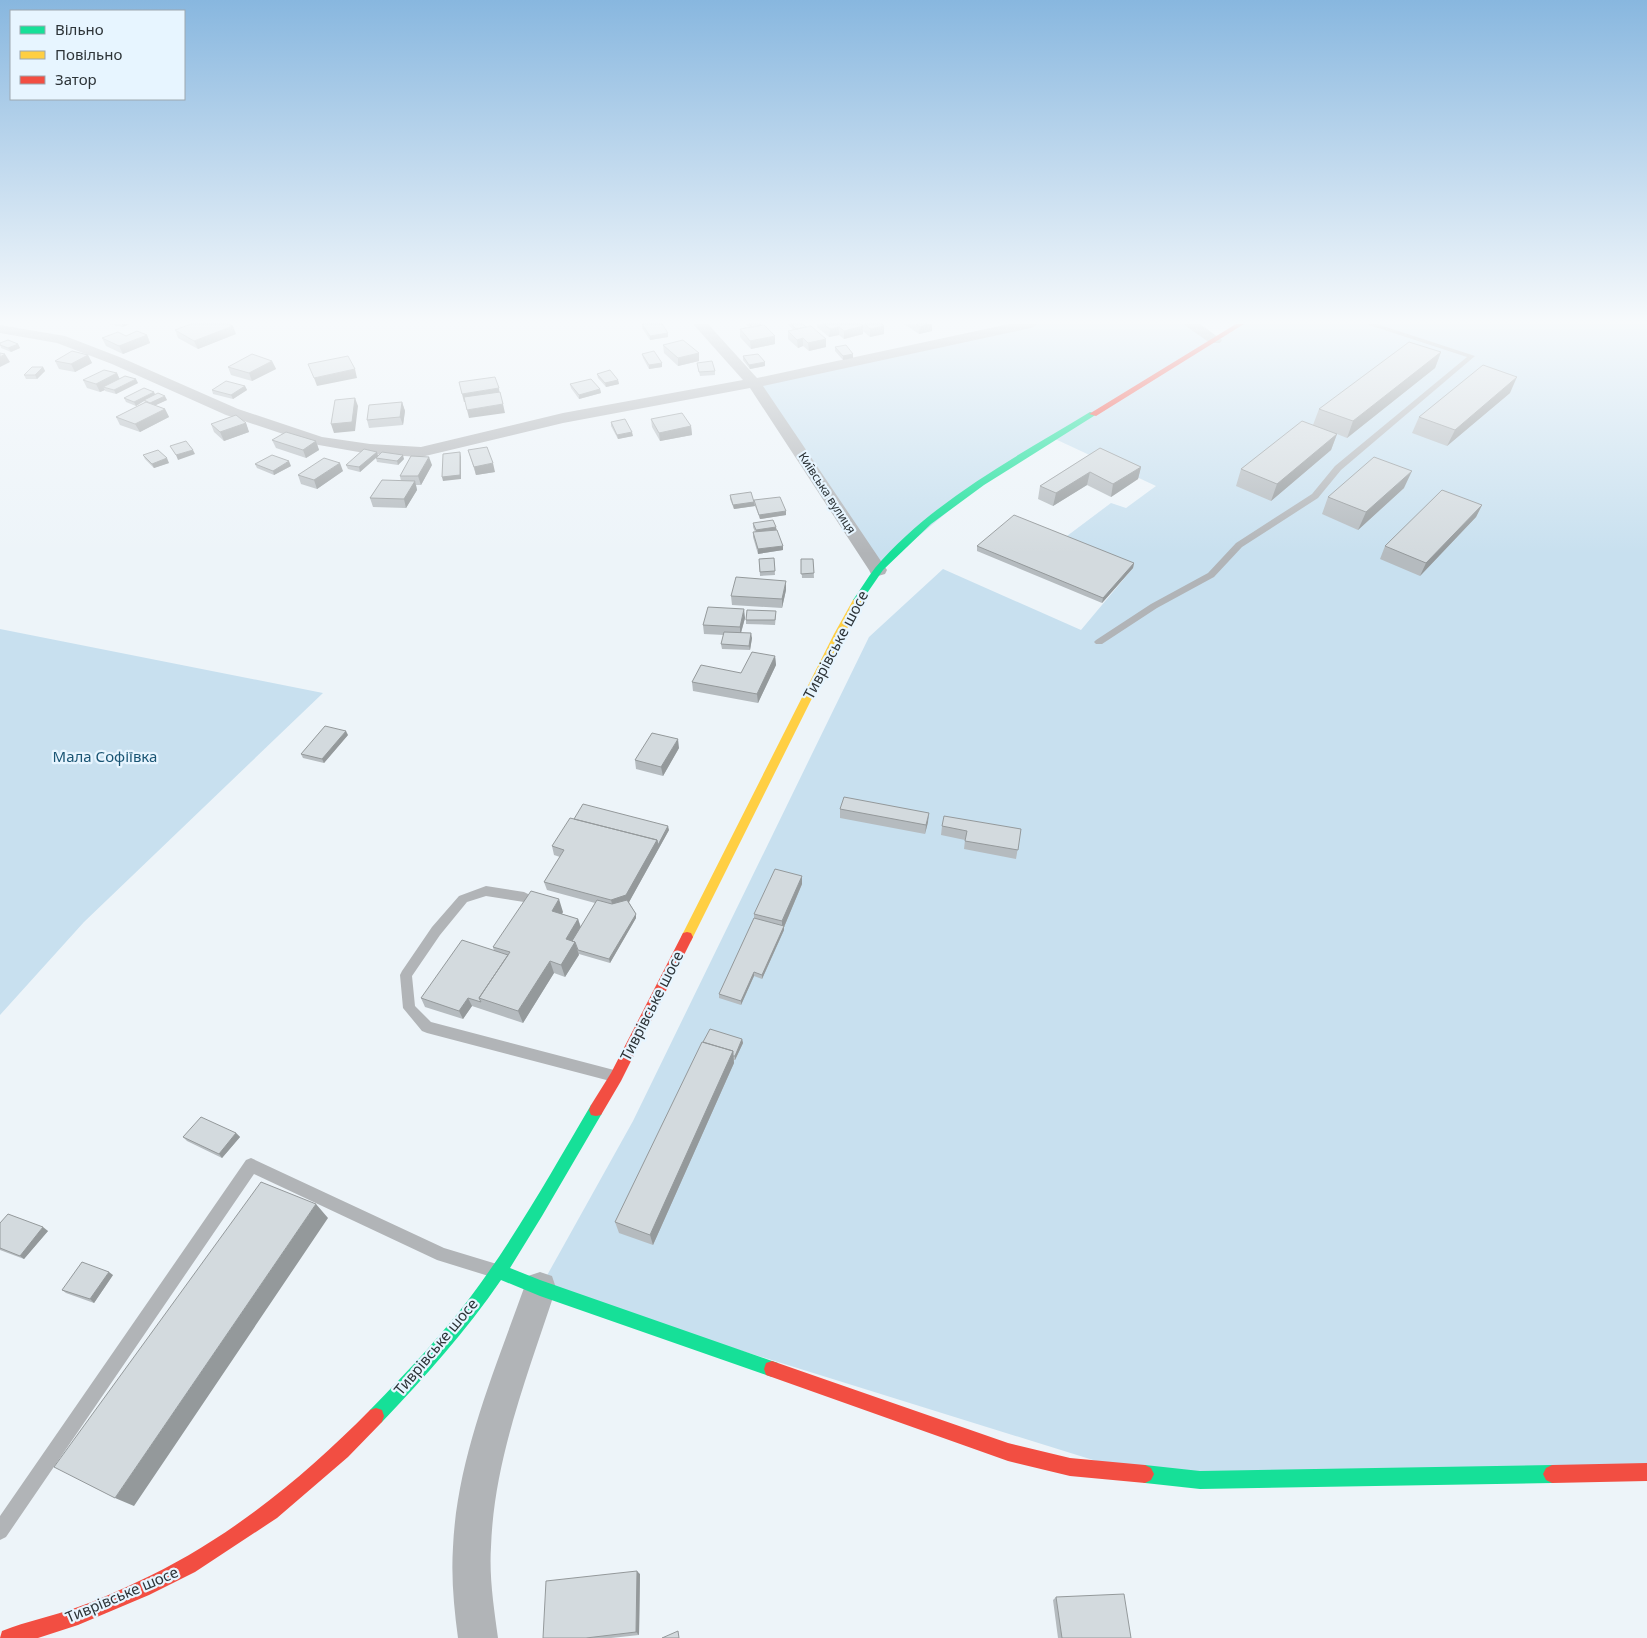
<svg xmlns="http://www.w3.org/2000/svg" width="1647" height="1638" viewBox="0 0 1647 1638" font-family="'Noto Sans',sans-serif">
<style>
.green{fill:#c8e0ef}
.lines{fill:none;stroke-linecap:round;stroke-linejoin:round}
.lane{fill:#b1b4b7;fill-rule:evenodd}
.street{fill:#b1b4b7;fill-rule:evenodd}
.fast{fill:#16e098;fill-rule:evenodd}
.slow{fill:#ffcf43;fill-rule:evenodd}
.jam{fill:#f24e42;fill-rule:evenodd}
.wall{fill:#b5bbbf}
.shaded-wall{fill:#94999b}
.building{fill:#d3dade;stroke:#94999b}
.labels{text-anchor:middle;stroke-width:4.5;stroke-linejoin:round;paint-order:stroke}
.far-street-label{font-size:12px;fill:#2d3438;stroke:#e7f5ff}
.street-label{font-size:15px;fill:#2d3438;stroke:#e7f5ff}
.park-label{font-size:15px;fill:#1a5574;stroke:#e7f5ff}
</style>
<rect width="100%" height="100%" fill="#edf4f9"/>
<path class="green" d="M1031,324H1190L1215,340L1241,324H1647V1472L1138,1474L540,1288L633,1121L869,637L943,569L1081,630L1133,568L1063,539L1111,503L1126,508L1156,486L1053,438L988,478L878,570L754,383Z
M0,629L323,693L84,922L0,1015Z"/>
<g class="lines">
<path class="lane" d="M1366,324H1377L1475,356L1341,470L1318,498L1242,547L1214,577L1157,608L1102,644H1096L1094,642L1096,640L1151,604L1208,573L1236,543L1312,494L1335,466L1467,357Z
M486,886L524,892L528,894L530,897L528,900L524,902L486,896L467,902L440,935L412,976L415,1006L431,1022L614,1070L619,1072L621,1076L619,1080L614,1082L427,1033L422,1031L403,1008L400,975L402,971L432,927L459,896Z
M251,1158L444,1248L500,1265L503,1270L500,1275L495,1278L437,1260L254,1174L6,1537L0,1540V1516L246,1160Z"/>
<path class="street" d="M693,324H708L757,378L1009,324H1038L1031,328L763,386L887,570L885,574L878,576L871,574L869,570L750,388L563,423L421,457L370,454L313,444L226,415L112,364L57,343L0,333V325L65,336L122,358L238,409L322,437L370,444L421,447L563,413L743,380Z
M1183,324H1200L1222,340L1220,343H1210Z
M540,1272L552,1276L556,1288C529,1372 494,1457 491,1547C489,1577 494,1608 498,1638H458C454,1608 451,1578 453,1547C457,1458 494,1372 524,1288L528,1276Z"/>
<path class="fast" d="M1090,412L1097,414L984,485L931,524L883,570L861,602H855L853,600C861,589 867,578 875,568C932,501 1016,457 1090,412Z
M596,1104L601,1105L603,1110L601,1115L542,1216L510,1268L540,1280L772,1361L778,1363L780,1369L778,1375L772,1377L540,1296L501,1280C466,1331 425,1377 382,1422L376,1424L370,1422L368,1416L370,1410C409,1370 448,1329 480,1284C521,1227 555,1166 591,1105Z
M1145,1465L1200,1471L1552,1465L1558,1468L1561,1474L1558,1480L1552,1483L1200,1489L1145,1483L1139,1480L1136,1474L1139,1468Z"/>
<path class="slow" d="M858,597L863,600L844,634L691,941L687,942L683,941L681,937L834,634L853,600Z"/>
<path class="jam" d="M1236,324H1244L1096,416L1089,414Z
M687,932L691,933L693,937L621,1081L601,1115L596,1116L591,1115L589,1110L591,1105L611,1073L683,933Z
M772,1361L1008,1443L1070,1458L1145,1465L1151,1468L1154,1474L1151,1480L1145,1483L1070,1476L1008,1461L766,1375L764,1369L766,1363Z
M376,1408L382,1410L384,1416L382,1422L348,1457L277,1518L195,1572L149,1595L78,1625L38,1638H0L2,1631C27,1621 53,1616 78,1607C98,1600 118,1591 137,1582C226,1541 302,1479 370,1410Z
M1647,1463V1481L1552,1483L1546,1480L1543,1474L1546,1468L1552,1465Z"/>
</g>
<path class="wall" d="M109,324H129L123,327Z
M642,324L668,333V337L650,340L642,328Z
M746,324H760L775,344L751,349L740,337V329L749,327Z
M788,324H803L826,347L809,351L803,346L798,348L788,339V331L793,330Z
M817,324H882L884,326V334L870,337L863,331V334L844,339L839,335L829,337L817,327Z
M904,324H932V331L919,334Z
M175,330L236,334L198,349L178,338Z
M147,335L150,343L123,354L106,346L102,338L126,336Z
M0,343L18,344L20,348L11,352L1,348Z
M663,345L699,361L678,366L664,353Z
M835,347L853,358L843,360L835,351Z
M1441,352L1435,368L1347,438L1337,434L1331,450L1271,501L1236,486L1241,469L1313,425L1319,409Z
M642,354L662,367L649,369L643,358Z
M88,355L92,363L75,372L59,369L55,361Z
M743,356L765,366L750,369L743,360Z
M272,361L276,369L252,381L231,375L228,367Z
M697,363L715,371V375L700,376Z
M43,367L45,371L37,379H26L24,375Z
M117,373L119,379L138,383L116,394L105,391V390L100,392L87,388L83,380Z
M597,374L618,380L619,384L606,387L598,378Z
M570,384L600,389L601,393L579,399L571,388Z
M245,386L247,390L233,399L213,394L212,390Z
M1510,393L1447,446L1412,433L1419,417Z
M156,395L167,400L155,405L165,409L169,417L140,432L120,425L116,417L145,402L144,401L136,406L126,402L124,398Z
M402,402L405,411L403,425L369,428L367,420Z
M651,419L691,426L692,435L660,441L652,427Z
M611,422L633,436L618,439L611,426Z
M246,423L249,432L224,441L214,432L211,424Z
M272,440L316,441L319,450L306,458L276,448Z
M1100,448L1141,467L1138,479L1111,497L1087,485L1053,506L1038,499L1040,486Z
M468,450L495,472L476,475Z
M377,452L378,456L404,459L398,465L377,462L376,458L360,472L348,469L346,465Z
M143,455L169,463L154,468L145,459Z
M255,464L291,466L274,475L257,468Z
M432,465L421,485H416L417,490L406,508L373,507L370,498L401,481L400,476Z
M343,471L317,489L301,484L298,475Z
M1404,488L1358,530L1322,514L1328,497Z
M730,495L754,500L786,511V515L760,519L755,506L734,509L730,499Z
M1482,505L1476,517L1420,576L1380,559L1385,546Z
M753,523L776,527V530L783,546V550L758,554L753,537V532H755L753,527Z
M977,546L1134,563L1133,568L1102,603L977,551Z
M774,558L775,575L760,576L759,559Z
M801,559H813L814,578H802Z
M786,590L782,608L732,605L731,596Z
M776,615L775,625L746,624V620Z
M745,618L741,633L752,638L750,650L722,649L721,644L724,635L704,634L703,625Z
M775,656L776,665L758,703L693,691L692,682L741,673Z
M348,735L324,763L303,758L301,754Z
M679,748L663,776L636,769L635,760Z
M840,809L928,822L925,834L840,818Z
M942,826L1021,829L1016,859L964,849L965,840L941,835Z
M669,830L629,902L636,914V918L610,963L579,954L565,977L554,973L523,1023L472,1006L463,1019L425,1007L421,998L494,951L493,947L563,912L562,914L578,919L581,927L595,903L547,890L544,882L560,857L554,855L552,846Z
M802,876V884L784,927V930L762,979L754,976L741,1005L719,998V994L754,918V914Z
M742,1039L743,1043L735,1060H734V1063L653,1245L619,1233L615,1222L703,1042Z
M236,1133L240,1137L222,1158L187,1141L183,1137Z
M0,1223L48,1231L24,1259L0,1250Z
M113,1275L94,1303L66,1293L62,1290Z
M640,1574L639,1635L611,1638H543Z
M1056,1597L1131,1638H1058L1053,1600Z"/>
<path class="shaded-wall" d="M122,324H129L123,327Z
M927,324H932V331L919,334L920,327Z
M233,326L236,334L198,349L194,341Z
M863,326V334L844,339V331Z
M884,326V334L870,337V329Z
M839,327V335L829,337L830,329Z
M668,333V337L650,340V336Z
M147,335L150,343L123,354L119,346Z
M775,336V344L751,349L750,341Z
M803,338V346L798,348L797,340Z
M826,339V347L809,351L808,343Z
M18,344L20,348L11,352L8,348Z
M1441,352L1435,368L1347,438L1353,421Z
M699,353V361L678,366V358Z
M5,354L10,362L0,367V357Z
M853,354V358L843,360V356Z
M88,355L92,363L75,372L71,364Z
M272,361L276,369L252,381L249,373Z
M765,362V366L750,369L749,365Z
M662,363V367L649,369V365Z
M43,367L45,371L37,379L35,375Z
M355,369L357,378L317,386L314,378Z
M117,373L121,382L103,387L105,390L100,392L96,384Z
M1517,377L1510,393L1447,446L1455,430Z
M136,379L138,383L116,394L114,390Z
M618,380L619,384L606,387L605,383Z
M245,386L247,390L233,399L231,395Z
M499,388L500,396L464,402L462,394Z
M600,389L601,393L579,399V395Z
M154,392L156,396L144,400V401L136,406L134,402Z
M165,396L167,400L152,407L150,403Z
M355,398L358,406L355,431L334,433L331,424Z
M402,402L405,411L403,425L400,417Z
M503,404L505,413L469,418L467,410Z
M165,409L169,417L140,432L135,424Z
M246,423L249,432L224,441L220,432Z
M691,426L692,435L660,441L659,433Z
M632,432L633,436L618,439L617,435Z
M1337,434L1331,450L1271,501L1277,484Z
M316,441L319,450L306,458L303,450Z
M193,450L195,454L178,460L176,455Z
M377,452L378,456L360,472L359,467Z
M460,452L461,457V479L443,481L442,477Z
M403,455L404,459L398,465L397,461Z
M429,457L432,465L421,485L418,476Z
M167,458L169,463L154,468L152,464Z
M289,461L291,466L274,475L273,471Z
M340,463L343,471L317,489L314,480Z
M493,463L495,472L476,475L474,467Z
M1141,467L1138,479L1111,497L1113,484Z
M1412,471L1404,488L1358,530L1366,512Z
M1090,472L1087,485L1053,506L1056,493Z
M415,481L417,490L406,508L404,499Z
M754,502L755,506L734,509L733,505Z
M1482,505L1476,517L1420,576L1426,563Z
M786,511V515L760,519L759,515Z
M776,527L777,531L756,534V530Z
M783,546V550L758,554V549Z
M1134,563L1133,568L1102,603L1103,598Z
M786,581V590L782,608V599Z
M744,609L745,618L740,636V627Z
M751,633L752,638L750,650L749,646Z
M775,656L776,665L758,703L757,694Z
M346,731L348,735L324,763L322,759Z
M678,739L679,748L663,776L661,767Z
M929,813L928,822L925,834L926,825Z
M668,826L669,830L628,904L613,908L611,900Z
M802,876V884L784,927V930L762,979V975L782,928V921Z
M559,899L563,912L556,924L552,911Z
M636,914V918L610,963L609,959Z
M578,919L582,932L575,942L579,955L565,977L561,965L566,939Z
M550,961L554,973L523,1023L518,1011Z
M754,972V976L741,1005V1001Z
M468,998L472,1006L463,1019L459,1011Z
M742,1039L743,1043L735,1060V1056Z
M733,1051L734,1063L653,1245L650,1235Z
M236,1133L240,1137L222,1158L219,1154Z
M316,1204L328,1218L134,1506L115,1498Z
M43,1227L48,1231L24,1259L20,1256Z
M109,1272L113,1275L94,1303L90,1299Z
M637,1571L640,1574L639,1635L636,1632Z"/>
<path class="building" d="M191,324H229L233,326L194,341L175,330Z
M642,324H662L668,333L650,336Z
M749,324H760L761,325L752,327Z
M791,324H803L806,327L796,329Z
M823,324H861L863,326L844,331L839,327L830,329Z
M865,324H882L884,326L870,329Z
M916,324H927L920,327Z
M764,325L775,336L750,341L740,329Z
M811,326L826,339L808,343L803,338L797,340L788,331Z
M137,331L147,335L119,346L102,338L118,332L126,336Z
M8,340L18,344L8,348L0,345V343Z
M683,340L699,353L678,358L663,345Z
M1409,342L1441,352L1353,421L1319,409Z
M846,345L853,354L843,356L835,347Z
M72,351L88,355L71,364L55,361Z
M654,351L662,363L649,365L642,354Z
M0,353L5,354L0,357Z
M252,354L272,361L249,373L228,367Z
M758,354L765,362L749,365L743,356Z
M348,356L355,369L314,378L308,364Z
M712,361L715,371L699,372L697,363Z
M1483,365L1517,377L1455,430L1419,417Z
M32,367H43L35,375H24Z
M104,370L117,373L96,384L83,380Z
M610,370L618,380L605,383L597,374Z
M125,376L136,379L114,390L103,387Z
M495,377L499,388L462,394L459,382Z
M591,379L600,389L579,395L570,384Z
M226,381L245,386L231,395L212,390Z
M144,388L154,392L134,402L124,398Z
M500,392L503,404L467,410L464,397Z
M158,393L165,396L150,403L144,400Z
M355,398L352,422L331,424L335,400Z
M146,402L165,409L135,424L116,417Z
M402,402L400,417L367,420L369,405Z
M682,413L691,426L659,433L651,419Z
M236,415L246,423L220,432L211,424Z
M625,419L632,432L617,435L611,422Z
M1302,421L1337,434L1277,484L1241,469Z
M286,432L316,441L303,450L272,440Z
M186,441L193,450L176,455L170,446Z
M487,447L493,463L474,467L468,450Z
M1100,448L1141,467L1113,484L1090,472L1056,493L1040,486Z
M364,449L377,452L359,467L346,465Z
M158,450L167,458L152,464L143,455Z
M382,452L403,455L397,461L376,458Z
M460,452V475L442,477L443,454Z
M272,455L289,461L273,471L255,464Z
M411,456L429,457L418,476H400Z
M1374,457L1412,471L1366,512L1328,497Z
M324,458L340,463L314,480L298,475Z
M382,480L415,481L404,499L370,498Z
M1442,490L1482,505L1426,563L1385,546Z
M751,492L754,502L733,505L730,495Z
M780,497L786,511L759,515L754,500Z
M1014,515L1134,563L1103,598L977,546Z
M773,520L776,527L756,530L753,523Z
M777,530L783,546L758,549L753,532Z
M774,558L775,571L760,572L759,559Z
M801,559H813L814,573L801,574Z
M736,577L786,581L782,599L731,596Z
M708,607L744,609L740,627L703,625Z
M747,610L776,611L775,620H746Z
M724,632L751,633L749,646L721,644Z
M752,652L775,656L757,694L692,682L701,665L741,673Z
M325,726L346,731L322,759L301,754Z
M652,733L678,739L661,767L635,760Z
M844,797L929,813L926,825L840,809Z
M583,804L668,826L658,845L657,840L574,819Z
M944,816L1021,829L1018,850L965,841L967,831L942,826Z
M570,818L657,840L626,895L611,900L544,882L564,850L552,846Z
M775,869L802,876L782,921L754,914Z
M531,891L559,899L552,911L578,919L566,939L575,942L561,965L550,961L518,1011L479,998L510,952L493,947Z
M597,900L612,904L627,900L636,914L609,959L578,950L575,942L572,941Z
M754,918L784,926L762,975L754,972L741,1001L719,994Z
M462,940L508,955L479,998L481,1002L468,998L459,1011L421,998Z
M710,1029L742,1039L735,1056H733V1051L703,1042Z
M702,1042L733,1051L650,1235L615,1222Z
M201,1117L236,1133L219,1154L183,1137Z
M261,1182L316,1204L115,1498L54,1467Z
M8,1214L43,1227L20,1256L0,1248V1223Z
M82,1262L109,1272L90,1299L62,1290Z
M637,1571L636,1632L586,1638H543L546,1581Z
M1124,1594L1131,1638H1062L1056,1597Z
M678,1631L679,1638H662Z"/>
<linearGradient id="sky" x2="0" y2="1"><stop stop-color="#88b7df"/><stop offset="0.58" stop-color="#f7fafc"/><stop offset="1" stop-color="#f7fafc" stop-opacity="0"/></linearGradient>
<rect width="1647" height="554" fill="url(#sky)"/>
<g class="labels">
<g class="far-street-label">
<text transform="translate(827 493) rotate(57)" y="4">Київська вулиця</text>
</g>
<g class="street-label">
<text transform="translate(836 645) rotate(-62)" y="5">Тиврівське шосе</text>
<text transform="translate(652 1006) rotate(-63)" y="5">Тиврівське шосе</text>
<text transform="translate(436 1347) rotate(-50)" y="5">Тиврівське шосе</text>
<text transform="translate(122 1595) rotate(-23)" y="5">Тиврівське шосе</text>
</g>
<g class="park-label">
<text x="105" y="762">Мала Софіївка</text>
</g>
</g>
<rect x="10" y="10" width="175" height="90" fill="#e7f5ff" stroke="#9da8af"/>
<rect x="20" y="26" width="25" height="8" fill="#16e098" stroke="#9da8af"/>
<text x="55" y="35" font-size="15" fill="#2d3438">Вільно</text>
<rect x="20" y="51" width="25" height="8" fill="#ffcf43" stroke="#9da8af"/>
<text x="55" y="60" font-size="15" fill="#2d3438">Повільно</text>
<rect x="20" y="76" width="25" height="8" fill="#f24e42" stroke="#9da8af"/>
<text x="55" y="85" font-size="15" fill="#2d3438">Затор</text>
</svg>
